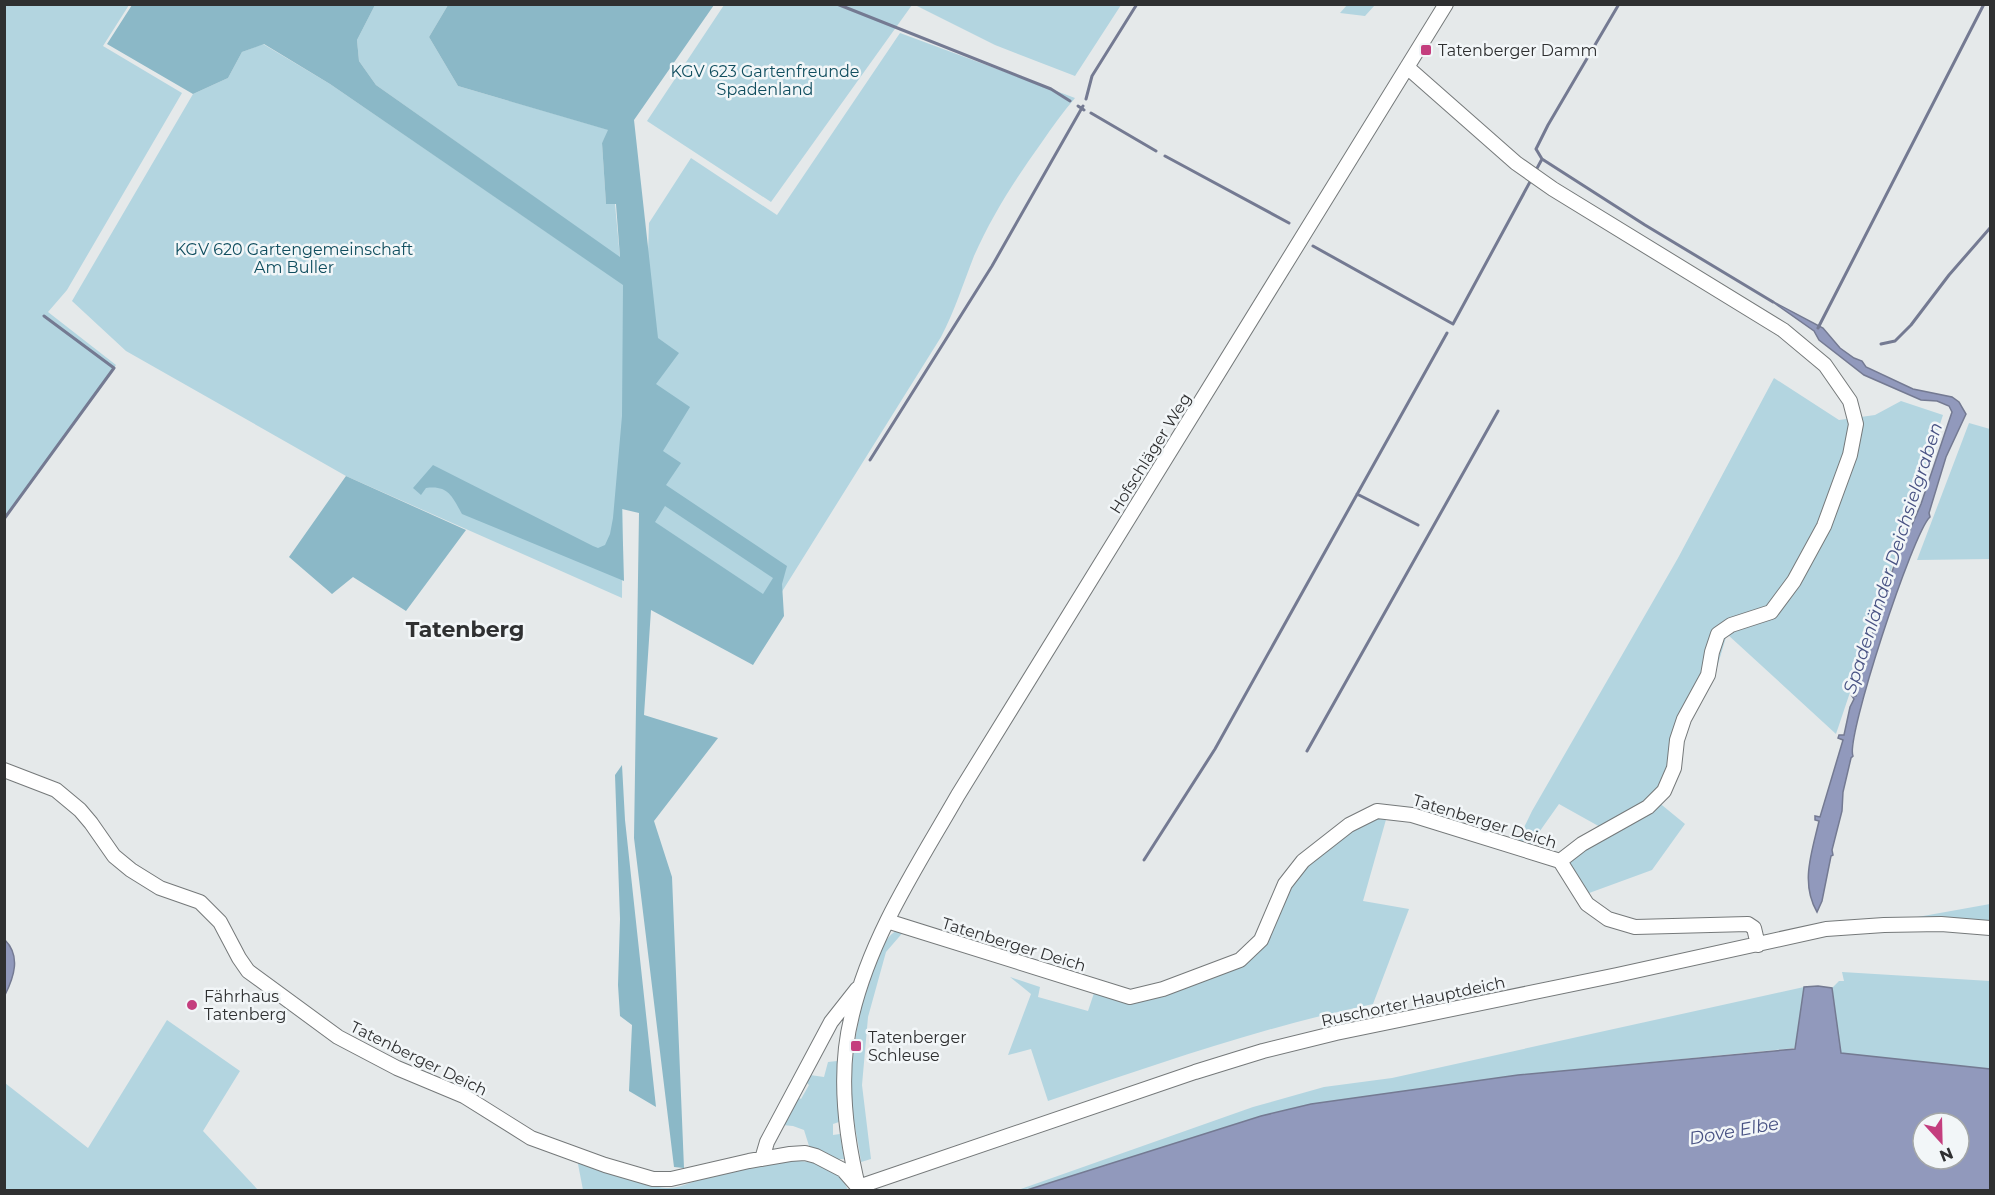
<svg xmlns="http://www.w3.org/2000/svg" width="1995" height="1195" viewBox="0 0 1995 1195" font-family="Montserrat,sans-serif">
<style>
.green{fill:#b3d5e0;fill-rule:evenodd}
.forest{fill:#8bb8c7;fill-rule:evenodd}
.water{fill:#9199bc;stroke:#747a92;stroke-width:1.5;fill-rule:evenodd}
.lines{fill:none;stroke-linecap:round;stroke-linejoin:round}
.stream{stroke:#747a92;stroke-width:3}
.minor-casing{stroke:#75797a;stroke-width:16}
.minor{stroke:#fff;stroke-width:14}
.poi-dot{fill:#c43e7e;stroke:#f2f6f8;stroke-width:2}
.labels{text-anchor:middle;stroke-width:5;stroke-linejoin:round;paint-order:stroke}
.poi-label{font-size:16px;fill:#2f3031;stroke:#f2f6f8;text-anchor:start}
.park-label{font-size:16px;fill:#104e5f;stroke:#f2f6f8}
.street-label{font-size:16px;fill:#2f3031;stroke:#f2f6f8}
.water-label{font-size:18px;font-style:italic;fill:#485283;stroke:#f2f6f8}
.district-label{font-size:22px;font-weight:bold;fill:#2f3031;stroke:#f2f6f8}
</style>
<rect width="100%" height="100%" fill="#e5e9ea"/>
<path class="green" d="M5,4L129,5L103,46L182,93L67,290L48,312L116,365L5,519Z
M375,5H448L429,37L458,86L609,130L602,143L606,204H615L620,258L376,85L359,61L357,40Z
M724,5H912L771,202L647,121Z
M915,5H1121L1075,76L995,45Z
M1347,5V4L1375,5L1365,16L1340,13Z
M900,33L1075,98C1063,112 1053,126 1042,142C1016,178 992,215 974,256C963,284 955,310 941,337L773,606L639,518L649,223L691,158L777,215Z
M263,44L330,84L624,285L622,598L346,476L126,351L72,301L193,94L228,78L242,52Z
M1774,378L1839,420L1875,415L1901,401L1943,415L1836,734L1727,634L1715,674L1696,707L1667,791L1657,801L1685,824L1652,870L1581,896L1556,866L1602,828L1559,804L1530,845L1517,842L1532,811L1678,558Z
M1969,423L1990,429V559L1917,560Z
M1380,814L1387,816L1363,901L1409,909L1373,1004C1262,1027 1155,1065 1048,1101L1031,1049L1008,1055L1031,994L1010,977L1040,987L1038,997L1088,1011L1095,990L1128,999L1240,965C1259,934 1282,889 1307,863C1327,842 1354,827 1380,814Z
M1990,904V922L1912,918Z
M898,930H905L886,952L868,1017L862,1085L871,1159L861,1162C858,1138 851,1113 851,1089C850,1056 867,943 898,930Z
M1842,972L1990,981V1190H1876L1841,1053L1832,988L1839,981H1844ZM1923,1123H1959V1159H1923Z
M1804,987L1795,1048L1518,1075L1311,1104L1261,1116L1034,1188L1018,1190L1253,1107L1324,1087L1392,1078Z
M167,1020L240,1071L203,1131L258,1190H5V1083L88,1148Z
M837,1061L839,1122L833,1124V1135L840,1134L844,1159H835L810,1149L804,1130L793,1126L782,1125L797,1097L801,1099L809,1085L806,1082L810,1075L824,1077L828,1062Z
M579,1160C603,1168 643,1186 666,1188C678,1189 691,1182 702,1179C741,1169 826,1139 848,1190H583L578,1164Z"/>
<path class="forest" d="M132,5H375L357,40L359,61L376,85L620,257L616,204H606L602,143L608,130L458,86L429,37L448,5H714L634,120L658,338L679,353L656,384L690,407L663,451L681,463L666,485L787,566L782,584L784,616L753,665L651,610L644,715L718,738L654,821L672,877L684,1168L674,1167L634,838L639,513L622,509L624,581L462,514C452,496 448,485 426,488L421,495L413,488L433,465L593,546L598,548L605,545L610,534L613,518L622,416L623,285L330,84L264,44L242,52L228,78L193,94L107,44ZM665,506L773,578L763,594L655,522Z
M346,476L466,530L406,611L353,577L332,594L289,557Z
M622,765L625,820L656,1107L629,1091L632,1025L620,1016L618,985L620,919L615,775Z"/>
<path class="water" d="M1770,300L1823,328L1840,348L1854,358L1862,361L1866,367L1913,389L1952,397L1959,402L1966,414L1946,457L1929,513L1930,517C1913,532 1845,739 1853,756L1851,758L1843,792L1842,811L1832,850L1833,855L1831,856L1822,901L1817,912C1800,883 1812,852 1819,821L1815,820V816L1820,817L1843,740L1838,738L1839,735H1844L1850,707L1854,699L1852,696H1856L1868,647L1901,544L1909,532L1921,504L1952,412L1949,406L1937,401L1921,400L1864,375L1819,340L1814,331Z
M5,940C21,956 14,977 5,995Z
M1818,986L1832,988L1841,1053L1990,1069V1190H1027L1261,1116L1311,1104L1518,1075L1795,1049L1804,987ZM1923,1123H1959V1159H1923Z"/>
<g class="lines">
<path class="stream" d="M837,4L1051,89L1070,101
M1086,99L1092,76L1137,4
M1078,106L1084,110
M1091,113L1156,151
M1165,156L1289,223
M1542,159L1645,225L1773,302
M1535,172L1542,159L1536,149L1548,125L1619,4
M1313,246L1453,324L1531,180
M1818,328L1984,4
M1881,344L1895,341L1911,325L1949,275L1990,228
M870,460L992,266L1083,106
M1357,494L1418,525
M4,519L114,368L44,316
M1307,751L1498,411
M1144,860L1215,749L1447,333"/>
<defs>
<path id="minor" d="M1407,67L1516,163L1553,189L1783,330L1825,365L1850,401L1856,424L1850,455L1824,526L1794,581L1771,612L1731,625L1718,634L1712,652L1708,675L1684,719L1677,740L1674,768L1664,791L1648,807L1582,844L1560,861
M4,770L56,790L80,810L91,823L114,856L131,870L160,888L200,902L220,922L239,958L248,971L338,1037L397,1068L464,1096L531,1138L605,1165L653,1179H671L749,1161L790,1154L805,1153L816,1156L843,1170L857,1186
M887,921L1130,997L1163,989L1240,960L1261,940L1285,884L1303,861L1349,825L1377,811L1412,815L1560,861L1587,904L1608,919L1635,927L1748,924L1754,928L1758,945
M762,1159L767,1142L831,1022L857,989
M858,1187L1195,1072L1263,1051L1336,1033L1617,975L1826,929L1884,925L1941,924L1990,928
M859,1190C845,1134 837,1073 852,1015C871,935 918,865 958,795L1446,4"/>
</defs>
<use href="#minor" class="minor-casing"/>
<use href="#minor" class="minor"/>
</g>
<g class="poi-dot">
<rect x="1420" y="44" width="12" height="12" rx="3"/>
<circle cx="192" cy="1005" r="6"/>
<rect x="850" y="1040" width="12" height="12" rx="3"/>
</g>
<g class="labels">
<g class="poi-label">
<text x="1438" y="56">Tatenberger Damm</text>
<text x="204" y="1002">Fährhaus<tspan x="204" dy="18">Tatenberg</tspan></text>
<text x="868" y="1043">Tatenberger<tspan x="868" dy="18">Schleuse</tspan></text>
</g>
<g class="park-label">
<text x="765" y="77">KGV 623 Gartenfreunde<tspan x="765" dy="18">Spadenland</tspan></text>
<text x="294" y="255">KGV 620 Gartengemeinschaft<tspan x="294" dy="18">Am Buller</tspan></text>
</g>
<g class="street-label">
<text transform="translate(1150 453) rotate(-58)" y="6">Hofschläger Weg</text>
<text transform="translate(1485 821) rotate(17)" y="6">Tatenberger Deich</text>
<text transform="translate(1014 944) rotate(17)" y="6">Tatenberger Deich</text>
<text transform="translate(1413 1001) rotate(-12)" y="6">Ruschorter Hauptdeich</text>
<text transform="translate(419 1058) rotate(26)" y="6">Tatenberger Deich</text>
</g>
<g class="water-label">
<text transform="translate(1893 558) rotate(-72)" y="6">Spadenländer Deichsielgraben</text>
<text transform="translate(1734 1131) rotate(-10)" y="6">Dove Elbe</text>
</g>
<g class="district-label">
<text x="465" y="637">Tatenberg</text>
</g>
</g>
<rect width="1995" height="1195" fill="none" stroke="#2f3031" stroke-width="12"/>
<g transform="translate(1941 1141) rotate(158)"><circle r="28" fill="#f2f6f8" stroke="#a4a7a8" stroke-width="1.5"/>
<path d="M0-4.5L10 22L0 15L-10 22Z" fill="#c43e7e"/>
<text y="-9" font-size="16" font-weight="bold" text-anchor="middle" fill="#2f3031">N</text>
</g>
</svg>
